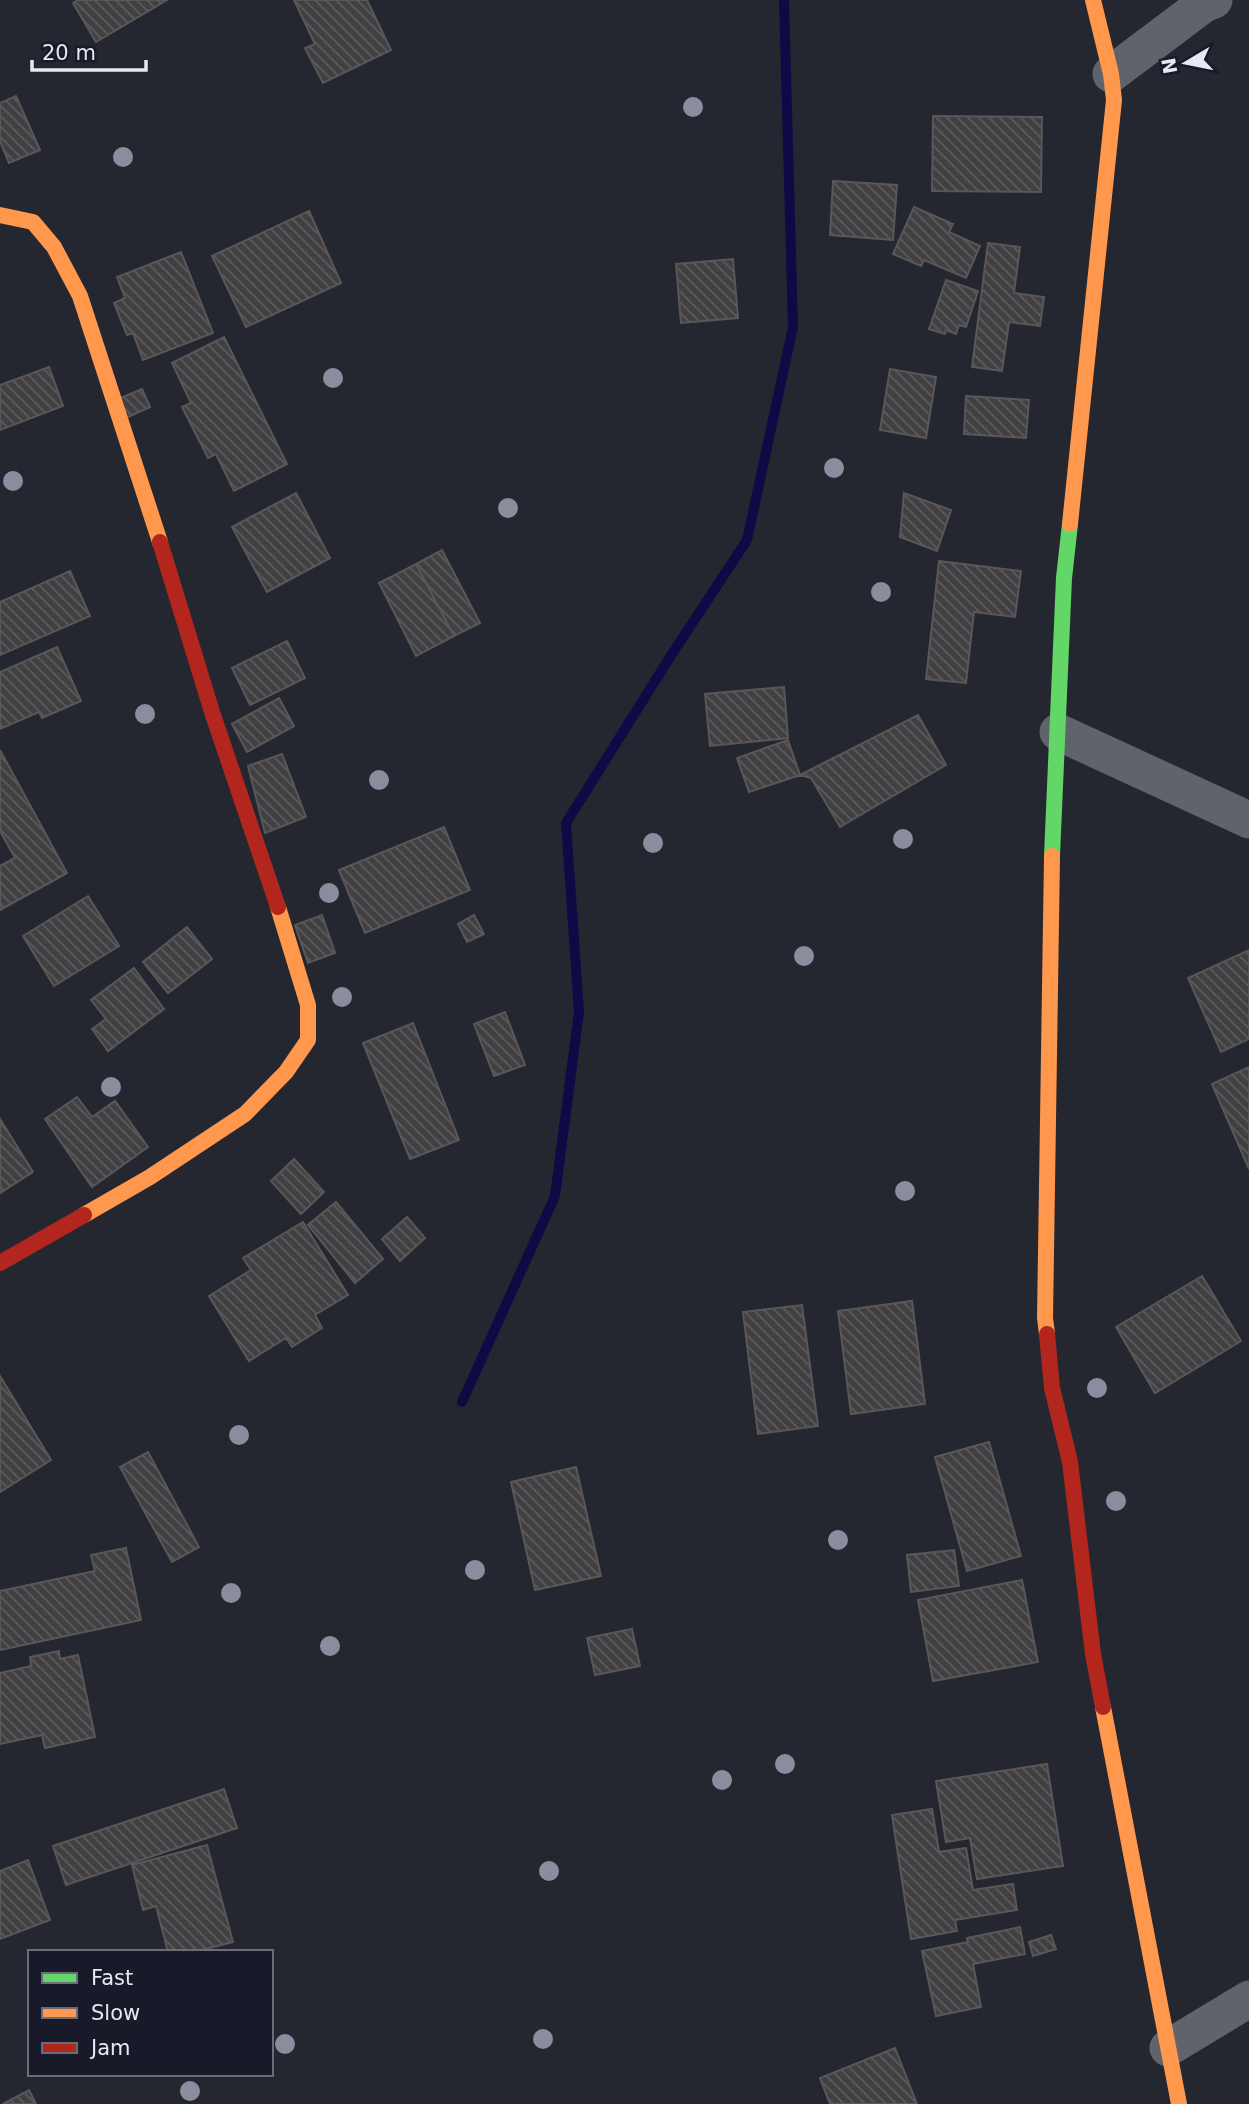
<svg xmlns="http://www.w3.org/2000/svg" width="1249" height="2104" viewBox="0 0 1249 2104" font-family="'DejaVu Sans',sans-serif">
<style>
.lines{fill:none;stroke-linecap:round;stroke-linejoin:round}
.stream{stroke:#110945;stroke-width:10}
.building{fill:url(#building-back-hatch);stroke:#595758;stroke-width:2}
.street{stroke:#60626c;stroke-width:37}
.fast{stroke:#63d668;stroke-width:16}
.slow{stroke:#ff974d;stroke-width:16}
.jam{stroke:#b3261e;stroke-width:16}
.tree{fill:#8a8d9d}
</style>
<defs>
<pattern id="building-back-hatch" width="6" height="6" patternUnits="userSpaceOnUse" patternTransform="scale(1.75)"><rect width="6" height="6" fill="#413f41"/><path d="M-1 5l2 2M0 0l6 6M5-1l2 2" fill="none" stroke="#5c5b5d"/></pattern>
</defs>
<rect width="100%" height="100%" fill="#252730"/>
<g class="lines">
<path class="stream" d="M462,1402L555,1196L579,1012L566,823L672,654L747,540L793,327L784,0"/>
</g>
<path class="building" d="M78,0H167L96,42L73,3Z
M294,0H367L391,50L323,83L305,48L315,44Z
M16,96L40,150L9,163L0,141V103Z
M933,116L1042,117L1041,192L932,191Z
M833,181L897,185L893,240L830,235Z
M914,207L953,224L949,232L980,246L966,278L924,260L921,266L893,254Z
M309,211L341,283L246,327L212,256Z
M988,243L1020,247L1014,293L1044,297L1040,326L1009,322L1002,371L972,367Z
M181,252L213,333L143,360L133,333L127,335L114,303L125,298L117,277Z
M733,259L738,318L681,323L676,264Z
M946,280L978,291L966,327L959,325L956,334L946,330L945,334L929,329Z
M224,337L287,464L234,491L216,454L208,458L182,407L191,403L172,363Z
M49,367L63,406L0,430V385Z
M890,369L936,377L926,438L880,430Z
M142,389L150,407L126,418L118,399Z
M966,396L1029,400L1026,438L964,434Z
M296,493L330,558L267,592L232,527Z
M904,493L951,510L937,551L900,537Z
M442,550L480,623L454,636L416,564Z
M939,561L1021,571L1015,617L974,612L966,683L926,679Z
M416,564L454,636L416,656L379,583Z
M70,571L90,616L0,655V602Z
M287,641L305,678L250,705L232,668Z
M57,647L81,701L42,718L39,712L0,729V672Z
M784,687L788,738L710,746L705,694Z
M279,698L294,726L247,752L232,724Z
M918,715L946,765L840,827L811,778L800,775Z
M788,740L800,775L749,792L737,758Z
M0,750L67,873L0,910V866L15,858L0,831Z
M282,754L306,817L265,833L248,766Z
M444,827L470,890L365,933L339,870Z
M88,896L119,946L54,986L23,936Z
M322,915L335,953L308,963L295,925Z
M474,915L484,934L467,942L458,924Z
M187,927L212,959L168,993L143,962Z
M1249,950V1039L1221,1052L1188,978Z
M134,968L164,1009L108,1051L92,1029L106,1019L91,1000Z
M505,1012L525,1065L494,1076L474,1024Z
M413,1023L459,1140L410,1159L363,1043Z
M1249,1067V1169L1212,1084Z
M77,1097L92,1117L115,1101L148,1147L92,1187L45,1119Z
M0,1119L33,1172L0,1193Z
M294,1159L324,1192L301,1214L271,1181Z
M336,1202L383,1259L355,1283L308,1225Z
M407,1217L425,1238L400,1261L382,1239Z
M303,1222L348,1295L315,1315L322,1328L292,1347L286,1338L249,1361L209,1296L251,1270L243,1258Z
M1202,1276L1241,1341L1155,1393L1116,1327Z
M912,1301L925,1404L851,1414L838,1311Z
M802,1305L818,1426L758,1434L743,1312Z
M0,1376L51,1460L0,1492Z
M989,1442L1021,1556L967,1571L935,1457Z
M148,1452L199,1547L172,1562L120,1467Z
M576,1467L601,1576L535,1590L511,1482Z
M126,1548L141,1620L0,1650V1591L95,1571L91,1555Z
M954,1550L959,1586L911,1592L907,1555Z
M1022,1580L1038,1662L933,1681L918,1600Z
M632,1629L640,1666L595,1675L587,1638Z
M59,1651L60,1659L78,1655L95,1737L45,1748L42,1735L0,1744V1673L31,1666L30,1657Z
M1047,1764L1063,1866L977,1879L970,1838L946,1842L936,1781Z
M224,1789L237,1828L66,1885L53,1846Z
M932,1809L939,1852L966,1848L973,1890L1013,1884L1017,1910L955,1920L957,1931L911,1939L892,1815Z
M207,1845L233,1942L194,1952H168L156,1906L143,1910L132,1865Z
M28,1860L50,1920L0,1939V1871Z
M1020,1927L1025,1954L973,1964L981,2007L936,2016L922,1951L968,1942L967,1938Z
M1051,1935L1056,1949L1033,1956L1029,1942Z
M895,2048L917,2104H830L820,2078Z
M29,2090L36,2104H3Z"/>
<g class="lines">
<path class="street" d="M1111,74L1204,4L1214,0
M1058,732L1249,820
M1168,2048L1249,1999"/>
<path class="fast" d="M1052,856L1064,578L1070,524"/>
<path class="slow" d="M0,215L33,222L54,247L80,296L160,542
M1070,524L1114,100L1111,74L1093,0
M84,1215L150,1177L245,1114L286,1072L308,1040V1005L278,907
M1047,1334L1045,1318L1052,856
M1103,1707L1179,2104"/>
<path class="jam" d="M160,542L212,712L278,907
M0,1263L84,1215
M1047,1334L1052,1388L1070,1462L1093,1654L1103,1707"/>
</g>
<g class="tree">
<circle cx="693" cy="107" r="10"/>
<circle cx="123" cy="157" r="10"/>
<circle cx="333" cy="378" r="10"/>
<circle cx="834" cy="468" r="10"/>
<circle cx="13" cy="481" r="10"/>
<circle cx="508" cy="508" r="10"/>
<circle cx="881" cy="592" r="10"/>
<circle cx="145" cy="714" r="10"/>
<circle cx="379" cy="780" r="10"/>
<circle cx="903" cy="839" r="10"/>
<circle cx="653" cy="843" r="10"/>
<circle cx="329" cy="893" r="10"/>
<circle cx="804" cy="956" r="10"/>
<circle cx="342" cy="997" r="10"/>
<circle cx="111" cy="1087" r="10"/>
<circle cx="905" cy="1191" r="10"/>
<circle cx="1097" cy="1388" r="10"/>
<circle cx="239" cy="1435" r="10"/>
<circle cx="1116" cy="1501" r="10"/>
<circle cx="838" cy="1540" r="10"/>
<circle cx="475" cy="1570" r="10"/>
<circle cx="231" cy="1593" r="10"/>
<circle cx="330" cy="1646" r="10"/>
<circle cx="785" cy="1764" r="10"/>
<circle cx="722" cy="1780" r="10"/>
<circle cx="549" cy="1871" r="10"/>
<circle cx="543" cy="2039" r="10"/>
<circle cx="285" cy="2044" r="10"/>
<circle cx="190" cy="2091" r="10"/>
</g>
<rect x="28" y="1950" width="245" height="126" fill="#181a2a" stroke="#6a6c7a" stroke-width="2"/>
<rect x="42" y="1973" width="35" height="10" fill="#63d668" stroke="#6a6c7a" stroke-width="2"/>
<text x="91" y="1985" font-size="21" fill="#e6e8f3">Fast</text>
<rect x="42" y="2008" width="35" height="10" fill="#ff974d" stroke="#6a6c7a" stroke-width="2"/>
<text x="91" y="2020" font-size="21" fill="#e6e8f3">Slow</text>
<rect x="42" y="2043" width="35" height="10" fill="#b3261e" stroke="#6a6c7a" stroke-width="2"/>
<text x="91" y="2055" font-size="21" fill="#e6e8f3">Jam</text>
<g transform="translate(1186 63) rotate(260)" stroke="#181a2a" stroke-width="5" paint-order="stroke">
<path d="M0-5L12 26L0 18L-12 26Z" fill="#e6e8f3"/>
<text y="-10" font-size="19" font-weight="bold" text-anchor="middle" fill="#e6e8f3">N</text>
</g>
<path d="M32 60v10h114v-10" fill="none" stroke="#e6e8f3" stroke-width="3.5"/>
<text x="42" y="60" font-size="21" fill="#e6e8f3" stroke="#181a2a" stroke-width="5" paint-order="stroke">20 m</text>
</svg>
